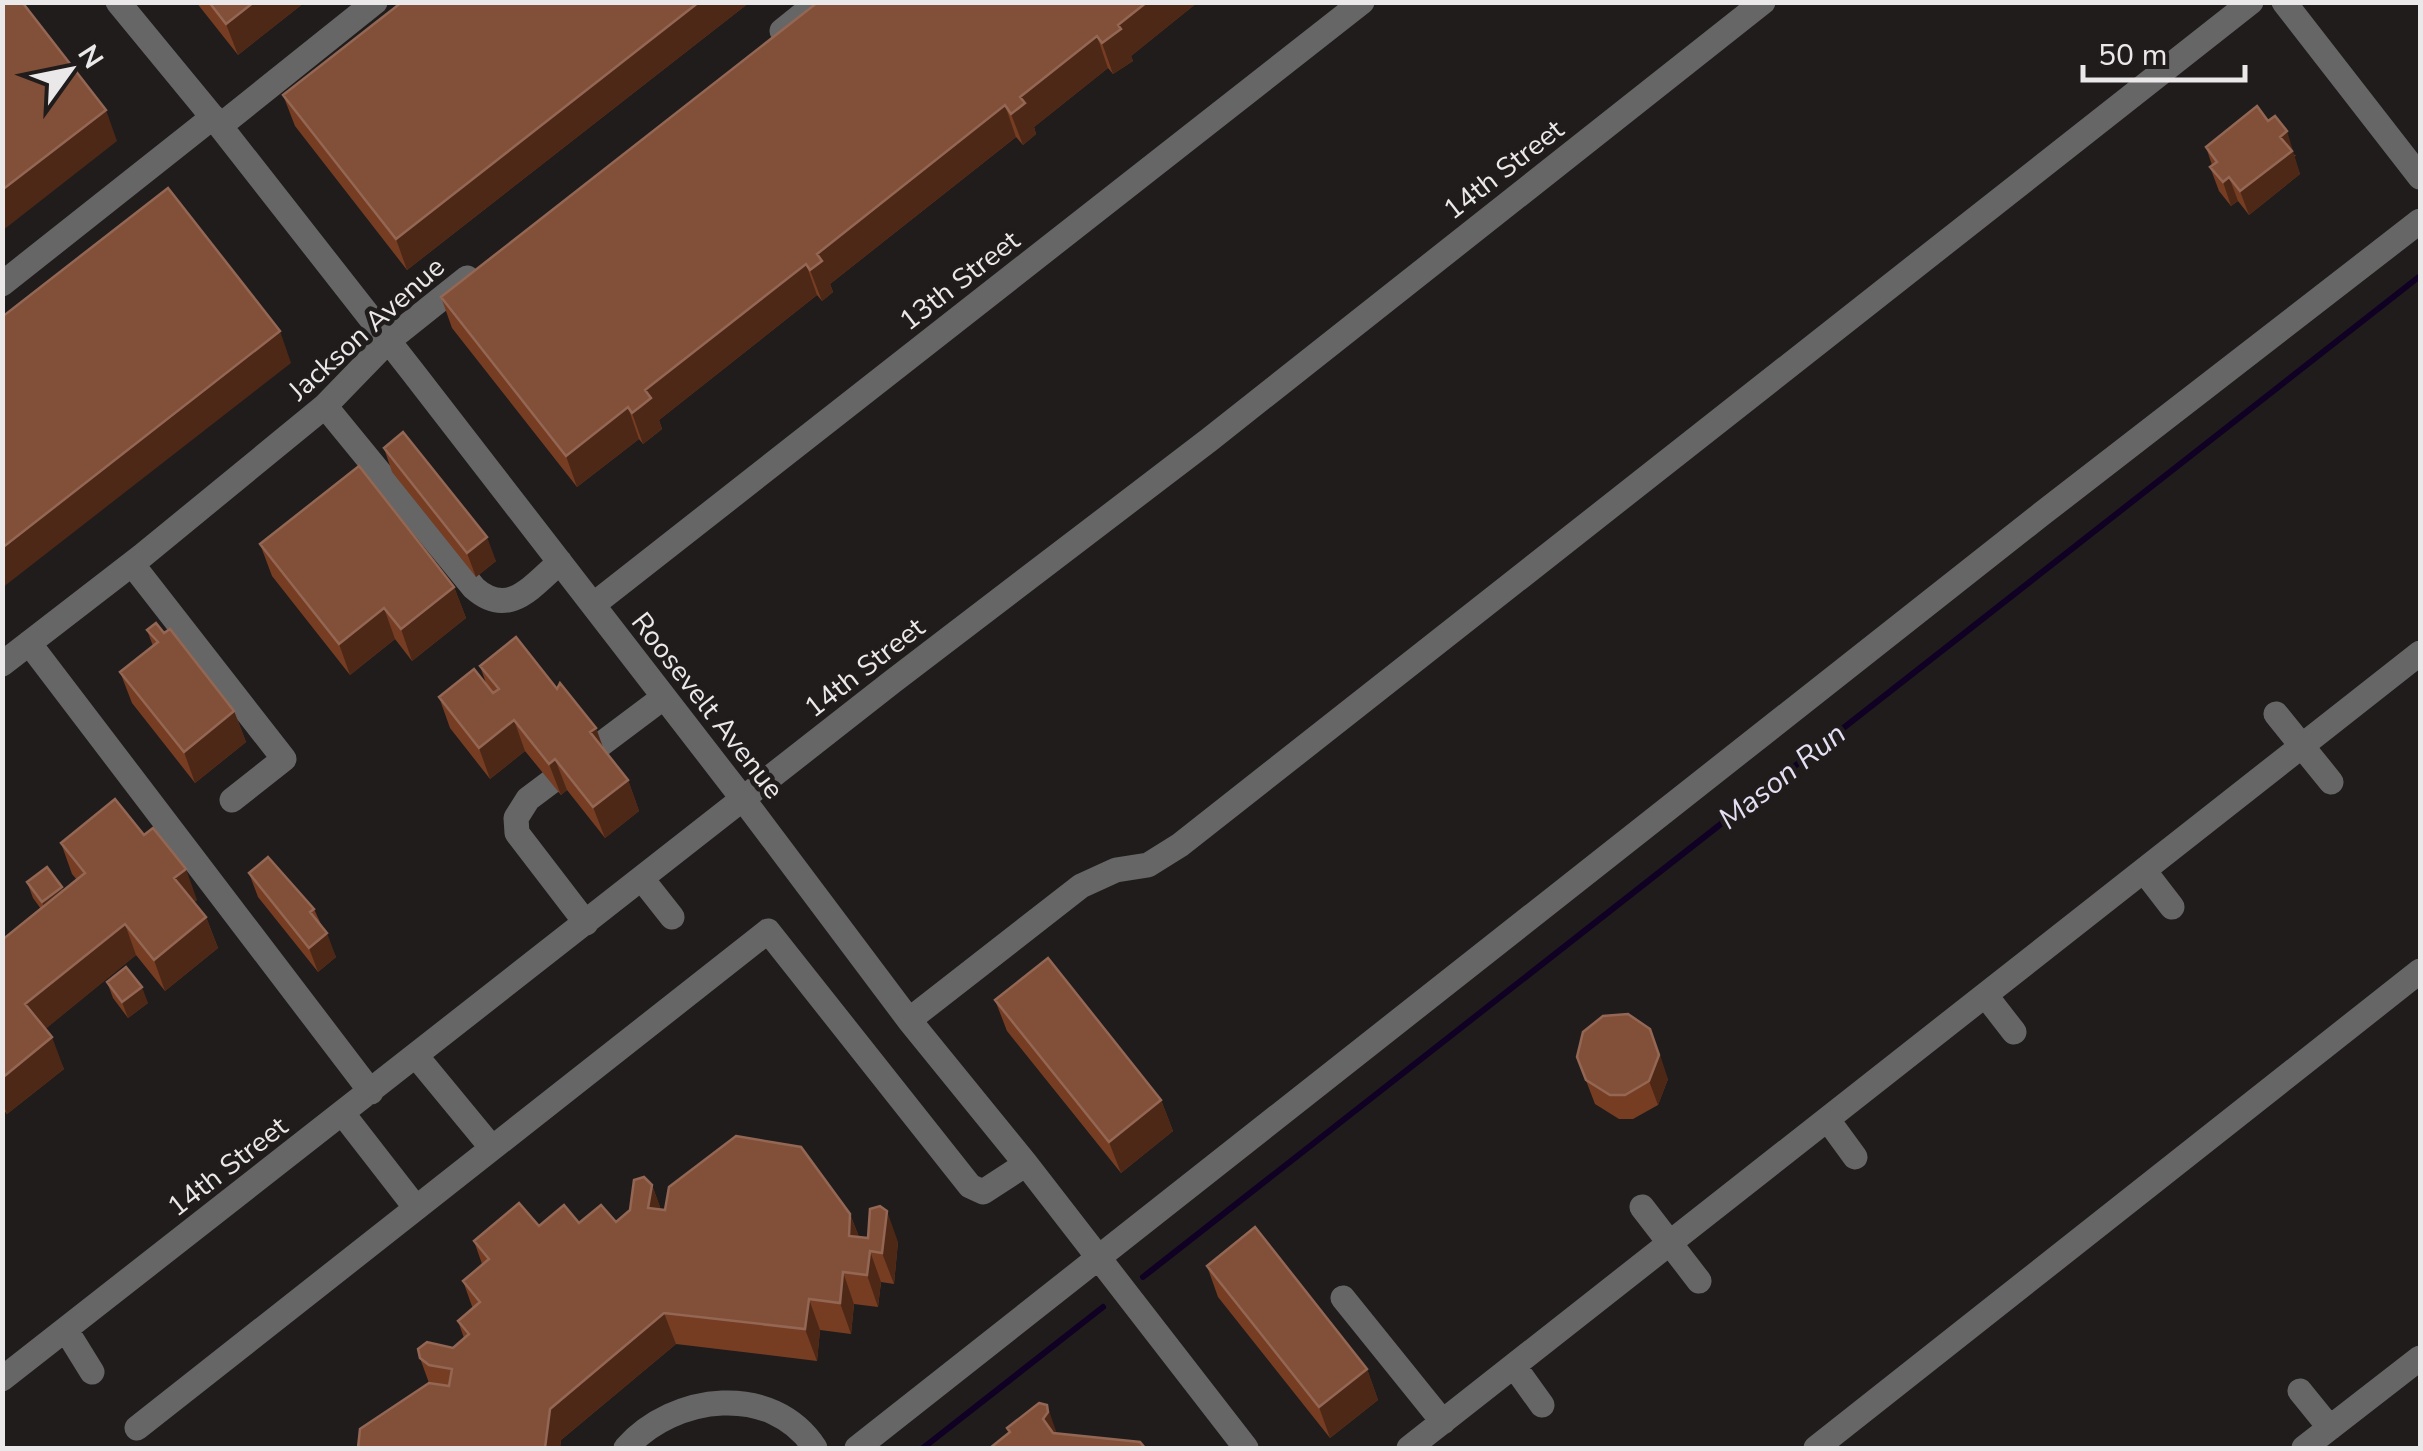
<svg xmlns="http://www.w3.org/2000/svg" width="2423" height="1451" viewBox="0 0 2423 1451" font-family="'Nunito Sans',sans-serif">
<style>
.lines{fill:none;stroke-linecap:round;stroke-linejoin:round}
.stream{stroke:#0f0024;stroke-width:6}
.minor{stroke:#676667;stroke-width:25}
.wall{fill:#763d23}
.shaded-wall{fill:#4e2817}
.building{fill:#824f38;stroke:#936754;stroke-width:2.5}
.labels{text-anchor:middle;stroke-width:9;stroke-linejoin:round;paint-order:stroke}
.street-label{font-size:28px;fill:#ebe8e9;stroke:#201c1c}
.water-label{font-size:30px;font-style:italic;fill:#e4dff2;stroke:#201c1c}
</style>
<rect width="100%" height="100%" fill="#201c1c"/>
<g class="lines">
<path class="stream" d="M1143,1277L2420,276
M923,1448L1103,1307"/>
<path class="minor" d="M118,2L220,126L412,371L743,799L909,1020L1026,1164L1246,1448
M2284,2L2420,177
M782,31L818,2
M220,126L375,2
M2,284L213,117
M325,406L474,588C509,619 532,586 560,562
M132,564L284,759L232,800
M593,605L1362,2
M29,643L371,1092
M2,664L142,556L325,406L388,341L467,278
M2276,714L2331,782
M2145,872L2172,907
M642,879L672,917
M586,923L517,833L516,818L528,799L664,697
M1986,996L2014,1032
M909,1020L1081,886L1116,870L1148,865L1180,845L2251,2
M417,1057L492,1148
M343,1114L416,1208
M1828,1120L1855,1157
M1642,1207L1699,1281
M1343,1298L1443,1422
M66,1330L92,1372
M1514,1366L1542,1405
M2,1379L892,682L1209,440L1763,2
M2300,1391L2330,1428
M137,1428L768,931L970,1186L983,1192L1026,1164
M626,1448C674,1394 772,1382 815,1448
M857,1448L2039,516L2420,221
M1409,1448L2420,653
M1816,1448L2420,971
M2304,1448L2420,1358"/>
</g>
<path class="wall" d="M196,2H305L238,55Z
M402,2H750L407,270L295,126L283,95Z
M818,2H1198L1131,56L1133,61L1113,74L1108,68L1034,127L1036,134L1023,145L1016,137L830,284L833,292L827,297L822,301L817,295L659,420L662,429L652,437L643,444L639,439L577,487L452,328L441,297Z
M2206,147L2296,155L2294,157L2300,174L2249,215L2238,201L2231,206L2219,191L2210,167L2212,165Z
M384,448L496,561L476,577L392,472Z
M260,544L454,587L466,618L412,661L395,639L350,675L272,576Z
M147,630L164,633L234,711L246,742L195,783L132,703L120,672L153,646Z
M480,666L557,689L596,728L604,750L628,780L639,811L605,838L567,790L561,795L525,751L490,779L450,728L439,697L487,686Z
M61,843L197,900L194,902L206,917L218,948L165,991L136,955L45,1029L64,1069L7,1114L2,1108V940L41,909L33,898L27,882L64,891L77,880L72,874Z
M249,873L314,909L336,957L318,972L258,897Z
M107,982L148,1003L128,1018L113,998Z
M995,1000L1161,1100L1173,1131L1121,1173L1007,1031Z
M1577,1057L1668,1079L1658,1105L1633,1119H1619L1595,1104Z
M652,1185L661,1210L850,1214L859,1237L898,1242L894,1284L881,1282L878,1307L854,1304L851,1334L820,1330L817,1361L676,1344L561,1440L560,1448H358L429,1383L420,1358L453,1348L464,1338L458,1321L473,1309L463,1281L482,1264L474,1241L539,1226L616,1222L630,1210Z
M1207,1266L1367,1369L1378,1400L1330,1438L1218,1297Z"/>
<path class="shaded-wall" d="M254,2H305L238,55L226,24Z
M699,2H750L407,270L396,239Z
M1147,2H1198L1131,56L1133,61L1113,74L1102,43L1118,25Z
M1097,36L1108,68L1034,127L1036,134L1023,145L1011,114L1020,97Z
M1005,105L1016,137L830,284L833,292L822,301L810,270L817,254Z
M106,110L117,141L2,231V190Z
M2287,131L2300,174L2249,215L2240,191L2280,137Z
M2229,177L2238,201L2231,206L2223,182Z
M806,264L817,295L659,420L662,429L643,444L632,413L645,390Z
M280,331L291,363L2,588V548Z
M628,407L639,439L577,487L566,456Z
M487,537L496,561L476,577L467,553Z
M454,587L466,618L412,661L401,629Z
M384,608L395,639L350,675L339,644Z
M234,711L246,742L195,783L184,752Z
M514,720L525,751L490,779L479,748Z
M596,728L607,759L590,732Z
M555,759L567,790L561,795L549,764Z
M628,780L639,811L605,838L593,807Z
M186,869L197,900L186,909L174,878Z
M62,887L68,903L48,918L42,902Z
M206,917L218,948L165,991L154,960Z
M125,924L136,955L37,1036L25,1004Z
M327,933L336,957L318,972L309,948Z
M142,987L148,1003L128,1018L122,1002Z
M52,1037L64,1069L7,1114L2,1101V1078Z
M1659,1052L1668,1079L1658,1105L1649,1081Z
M1161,1100L1173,1131L1121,1173L1109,1142Z
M652,1185L663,1216L648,1208Z
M887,1211L898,1242L894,1284L882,1253Z
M850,1214L862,1245L849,1236Z
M870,1251L881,1282L878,1307L867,1275Z
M843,1272L854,1304L851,1334L840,1303Z
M809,1299L820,1330L817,1361L805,1329Z
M664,1313L676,1344L561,1440L560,1448H545L550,1409Z
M1367,1369L1378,1400L1330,1438L1319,1407Z
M1047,1405L1058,1437L1059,1444L1043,1419Z"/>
<path class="building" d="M2,2H22L106,110L2,190Z
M209,2H254L226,24Z
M402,2H699L396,239L283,95Z
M818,2H1147L1118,25L1121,29L1102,43L1097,36L1020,97L1025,103L1011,114L1005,105L817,254L822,261L810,270L806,264L645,390L651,398L641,406L632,413L628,407L566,456L441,297Z
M2257,106L2268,121L2275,116L2287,131L2280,137L2292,151L2240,191L2229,177L2223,182L2210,167L2217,162L2206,147Z
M168,188L280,331L2,548V317Z
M403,432L487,537L467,553L384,448Z
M359,466L454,587L401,629L384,608L339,644L260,544Z
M156,623L164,633L170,629L234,711L184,752L120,672L158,642L147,630Z
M516,637L557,689L560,683L596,728L590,732L628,780L593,807L555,759L549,764L514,720L479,748L439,697L474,669L493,693L499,689L480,666Z
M115,799L144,835L153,828L186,869L174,878L206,917L154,960L125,924L25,1004L52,1037L2,1078V940L85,873L61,843Z
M268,857L314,909L310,912L327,933L309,948L249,873Z
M47,867L62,887L42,902L27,882Z
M1048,958L1161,1100L1109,1142L995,1000Z
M126,967L142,987L122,1002L107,982Z
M1628,1014L1650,1029L1659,1055L1649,1081L1625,1095H1610L1586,1080L1577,1057L1583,1032L1603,1016Z
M736,1136L801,1147L850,1214L849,1236L868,1238L870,1209L880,1206L887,1211L882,1253L870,1251L867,1275L843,1272L840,1303L809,1299L805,1329L664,1313L550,1409L545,1448H358L360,1429L429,1383L449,1386L452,1369L429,1365L420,1358L418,1349L427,1342L453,1348L469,1334L458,1321L480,1302L463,1281L489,1259L474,1241L519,1203L539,1226L564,1205L579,1223L601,1205L616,1222L630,1210L634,1180L644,1177L652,1185L648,1208L665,1210L669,1187Z
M1255,1227L1367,1369L1319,1407L1207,1266Z
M1039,1403L1047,1405L1048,1412L1043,1419L1053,1433L1140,1442L1145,1448H990L1010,1432L1007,1428Z"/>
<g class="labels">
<g class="street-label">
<text transform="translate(1503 169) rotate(-38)" y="10">14th Street</text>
<text transform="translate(959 280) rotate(-38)" y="10">13th Street</text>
<text transform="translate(366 328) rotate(-42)" y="10">Jackson Avenue</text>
<text transform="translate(864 667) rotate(-38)" y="10">14th Street</text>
<text transform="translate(708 705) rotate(52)" y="10">Roosevelt Avenue</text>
<text transform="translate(227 1166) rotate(-38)" y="10">14th Street</text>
</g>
<g class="water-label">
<text transform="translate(1782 776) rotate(-38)" y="10">Mason Run</text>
</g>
</g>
<rect width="2423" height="1451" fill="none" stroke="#ebe8e9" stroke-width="10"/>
<g transform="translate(70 70) rotate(57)" stroke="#201c1c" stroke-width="8" paint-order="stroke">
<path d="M0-8L18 38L0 25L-18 38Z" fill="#ebe8e9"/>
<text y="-15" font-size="28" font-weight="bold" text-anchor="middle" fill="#ebe8e9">N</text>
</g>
<path d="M2083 65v15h162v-15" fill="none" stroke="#ebe8e9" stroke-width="5"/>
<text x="2098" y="65" font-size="30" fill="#ebe8e9" stroke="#201c1c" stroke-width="8" paint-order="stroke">50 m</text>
</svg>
